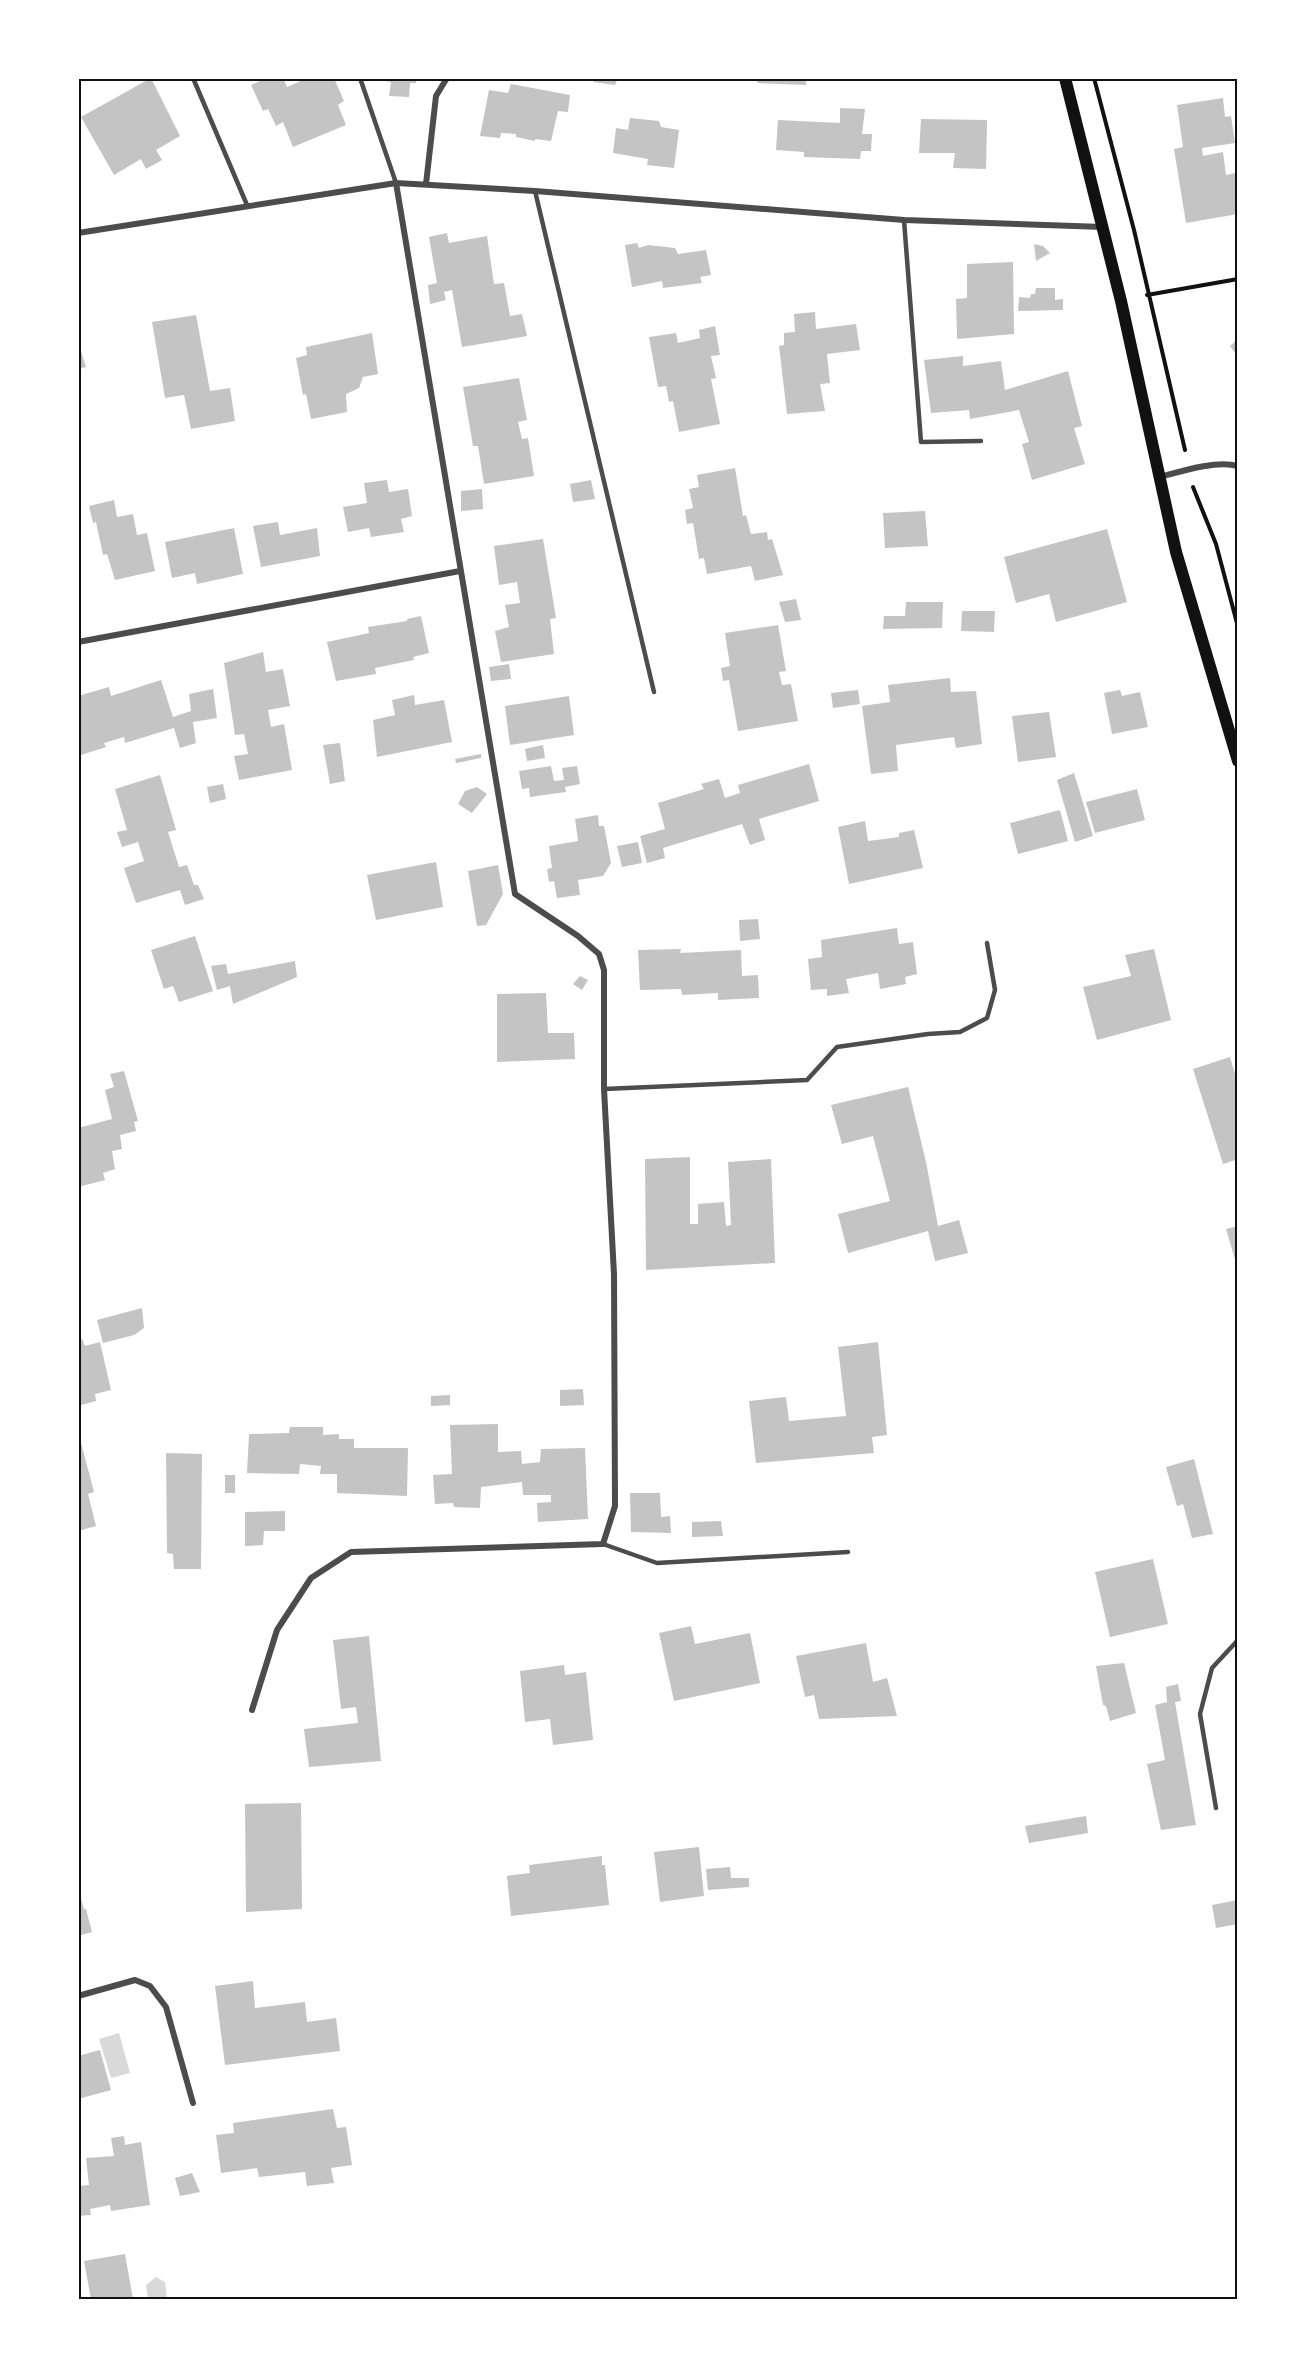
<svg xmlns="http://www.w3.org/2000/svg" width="1316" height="2377" viewBox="0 0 1316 2377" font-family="Rubik,sans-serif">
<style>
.water{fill:#d9d9d9}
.building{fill:#c4c4c4}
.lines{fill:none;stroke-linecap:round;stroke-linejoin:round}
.path{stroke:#111;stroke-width:4}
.service{stroke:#4c4c4c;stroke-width:4.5}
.minor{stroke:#4c4c4c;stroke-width:6}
.secondary{stroke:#111;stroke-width:12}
.neatline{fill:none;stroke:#111;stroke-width:2}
</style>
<rect width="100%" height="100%" fill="#fff"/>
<path class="water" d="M119,2033L130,2073L111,2078L99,2039Z
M156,2277L165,2282L167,2299H148L146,2285Z"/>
<path class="building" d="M151,78L180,136L156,150L162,160L146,169L141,159L114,175L81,117Z
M267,78H283L287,87L303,80L302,78H334L344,101L338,105L346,125L293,147L283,122L276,126L268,109L263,111L251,85Z
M385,78H416V83H410L409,97L389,96L391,82L385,81Z
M596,78H618L615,85L593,82Z
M758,78H806V85L757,83Z
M511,84L570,95L568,112L558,111L551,141L535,139V141L516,137V134L501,133L500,138L480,136L489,90L508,93Z
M1223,98L1225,117L1231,116L1235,143L1202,148L1203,156L1223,152L1226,175L1235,173L1238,214L1186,223L1174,149L1183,147L1177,105Z
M840,108L865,109L862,134H872L871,151H861L860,159L804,157V152L776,150L778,120L840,123Z
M630,118L659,121L661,127L679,130L674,168L647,165L648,159L613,153L616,128L628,130Z
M921,119L987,120L986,169L953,168L955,153H919Z
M447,233L449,243L487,236L494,284L504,283L510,316L522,314L527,336L462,347L452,290L444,292L446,300L430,304L428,285L437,283L429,237Z
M637,243L639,248L648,245L675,248L678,254L706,250L711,275L700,277L702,283L663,288L662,281L632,287L625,245Z
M1034,244L1043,246L1050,253L1036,261Z
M1013,262L1014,334L957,339L956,299L967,298V264Z
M1036,288H1055V300L1063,299V310L1018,311L1019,297L1030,298L1031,294H1035Z
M815,312L816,329L856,324L860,350L827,354L830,383L820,384L825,411L787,414L779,346L784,345V333L795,332L794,314Z
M196,315L210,391L230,388L235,421L191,429L184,395L165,398L152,322Z
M715,326L720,355L711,356L716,378L711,379L720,424L679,432L673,401L669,402L666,386L658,387L649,337L676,333L678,343L700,338L699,330Z
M372,333L378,374L363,377L359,388L346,394L347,412L311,419L306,394L303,395L296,358L307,355L306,347Z
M1238,339V357L1230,346Z
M78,342L86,367L78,369Z
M963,356V366L1001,361L1005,390L1068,371L1082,426L1074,428L1085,464L1032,480L1022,444L1029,442L1019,410L970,419L969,410L931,413L924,360Z
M519,378L527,420L518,422L522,439L528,438L534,476L484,484L478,446H473L463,387Z
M735,468L743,516L746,515L751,534L767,532L768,540L772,539L783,575L755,581L751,566L707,574L704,558L699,559L693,523L687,524L685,510L693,508L689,489L699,487L697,475Z
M387,480L389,492L408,489L412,516L401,519L404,532L371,537L369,528L348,532L343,507L367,503L364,483Z
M591,480L595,499L573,502L570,484Z
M482,489L483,509L461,511V491Z
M114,500L117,517L133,514L137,535L147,533L155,571L115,580L107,554L103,555L96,522L93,523L89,506Z
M925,511L928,546L885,548L883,513Z
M278,522L280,535L317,528L320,556L261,567L253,526Z
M234,528L243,574L197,584L195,573L172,578L165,542Z
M1107,529L1127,602L1056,622L1049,594L1016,603L1004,557Z
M543,539L556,618L550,619L554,654L501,662L495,631L509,627L505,605L520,603L517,582L499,585L494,546Z
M796,599L801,620L785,622L779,602Z
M906,602H943L942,628L883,629L884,616H905Z
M962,611H995L994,632L961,631Z
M421,616L429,653L413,657L414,660L375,668L376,674L336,681L327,642L369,633L368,627L407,621V619Z
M778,625L786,671L779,672L782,685L791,684L798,721L738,731L729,680L723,681L721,668L730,666L725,633Z
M263,652L266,672L283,669L290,706L268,710L271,727L284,724L292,770L239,780L234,756L248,754L244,734L235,735L224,663Z
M509,664L511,679L491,681L489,667Z
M950,678L951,692L976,691L982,744L956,748L954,737L896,745L898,771L871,774L862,706L890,702L888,685Z
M161,680L173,717L191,711L189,694L213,689L217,718L193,722L196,743L180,748L174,728L125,743L124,737L104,743L106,747L78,756V696L109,687L111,696Z
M858,690L860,704L833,708L831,693Z
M1120,690L1122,696L1140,692L1148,727L1112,734L1104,693Z
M414,695L415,705L444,700L452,742L377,757L373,720L395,715L392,700Z
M569,696L574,735L510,745L505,706Z
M1049,712L1056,757L1018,762L1012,716Z
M340,743L345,781L330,784L323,745Z
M543,745L545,758L527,761L525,749Z
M481,754V758L456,763L455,759Z
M809,764L819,801L759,819L765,840L750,845L742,824L663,848L665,858L647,863L640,836L665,829L658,803L704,789L701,784L719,779L725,798L740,793L738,785Z
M551,766L554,781L564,780L562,768L577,766L580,784L565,787L566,792L530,797L529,788L522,789L519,771Z
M1074,773L1093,836L1075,842L1057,780Z
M160,775L176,830L168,832L179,867L187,865L194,885H198L204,899L185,905L180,890L136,903L124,868L144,861L138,842L122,847L117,832L127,830L115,789Z
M223,784L226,799L210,803L207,787Z
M477,787L487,794L472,813L458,804L465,791Z
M1137,789L1145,820L1095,833L1086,802Z
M1060,810L1068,841L1018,854L1010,823Z
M598,815L599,826H604L611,863L603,876L578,880L580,895L557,898L554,881L549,882L547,869L552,868L549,846L578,841L575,819Z
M865,821L868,841L899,837V833L914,830L923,868L849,884L838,827Z
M638,842L642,863L622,867L617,846Z
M436,862L443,907L376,920L367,875Z
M498,865L503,894L486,925L477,926L468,871Z
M758,919L760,939L740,941L739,920Z
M897,928L899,944L913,942L917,974L905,977L906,984L880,989L878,973L846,979L849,993L827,996V989L811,990L808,959L822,957L821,940Z
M195,936L213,991L179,1002L173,986L164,989L151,950Z
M681,949L680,953L741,950L742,976L758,975L759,998L718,1000V993L682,995L681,989L640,990L638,950Z
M1154,949L1171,1020L1097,1040L1083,987L1131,976L1125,955Z
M295,961L297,977L233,1004L230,986L217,990L211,966L226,964L228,974Z
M580,976L588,980L582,990L573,984Z
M546,993L548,1033H574L575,1059L497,1062V994Z
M1230,1057L1238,1084V1159L1223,1164L1193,1069Z
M124,1071L138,1121L134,1122L136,1131L120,1135L122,1149L112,1151L115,1169L103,1173L105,1180L78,1187V1128L112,1119L105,1090L114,1087L110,1074Z
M908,1087L926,1162L938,1226L959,1220L968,1253L935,1261L928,1231L848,1253L838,1214L890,1201L873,1136L842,1144L831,1105Z
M690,1157V1224H698V1204L724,1202L726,1226L731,1225L728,1162L771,1159L775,1263L646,1270L645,1159Z
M1238,1226V1266H1237L1226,1229Z
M142,1308L144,1328L134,1335L103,1343L97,1320Z
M82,1339L85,1346L100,1342L111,1390L95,1394L96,1401L78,1406V1340Z
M878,1342L887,1435L872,1437L874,1453L756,1463L749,1401L786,1397L789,1421L846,1416L838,1347Z
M583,1389L584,1405L560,1406V1390Z
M450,1395V1405L431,1406V1396Z
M498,1424V1452L521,1451L522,1464L540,1462L541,1449L585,1448L588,1519L538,1522L537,1503L551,1502V1495H523L522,1482L481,1487L480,1508L454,1507L453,1503L435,1504L433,1475L452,1474L450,1425Z
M290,1427H323V1435L339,1434V1439H354V1448H408L407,1496L337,1493V1474H320L321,1466L300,1464L299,1474L247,1473L249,1434L289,1433Z
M79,1435L94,1492L88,1494L96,1526L78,1531Z
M166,1453L202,1454L201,1569H174L173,1554L167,1553Z
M1194,1459L1213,1534L1192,1538L1183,1504L1177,1506L1166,1467Z
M225,1475H235V1493H225Z
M630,1493H660L661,1517L670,1516L671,1533L631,1532Z
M285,1511V1531H264L263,1545L245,1546V1512Z
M721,1521L723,1536L692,1537V1522Z
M1153,1559L1168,1624L1110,1637L1095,1572Z
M691,1626L695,1644L750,1633L760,1683L674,1701L659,1633Z
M369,1636L381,1761L309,1767L304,1729L358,1723L356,1707L341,1709L333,1640Z
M866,1643L873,1682L887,1678L897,1716L819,1719L814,1695L805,1697L796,1656Z
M1124,1663L1136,1713L1110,1721L1106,1706L1103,1705L1096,1666Z
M564,1665L565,1675L586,1672L593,1740L553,1745L550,1719L525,1722L520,1671Z
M1178,1684L1181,1701L1175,1702L1196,1825L1161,1830L1147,1764L1165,1760L1155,1705L1167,1702L1166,1687Z
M301,1803L302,1909L246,1912L245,1804Z
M1086,1816L1088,1833L1029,1843L1025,1826Z
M699,1847L704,1896L660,1902L654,1852Z
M602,1856V1865H605L609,1905L511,1916L507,1876L530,1873L529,1865Z
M730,1867L731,1878H749V1887L708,1890L706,1869Z
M78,1895H80L84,1909H86L92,1932L78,1936Z
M1238,1900V1924L1216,1928L1212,1905Z
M253,1981L255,2008L305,2002L307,2022L336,2018L340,2051L225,2065L215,1986Z
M100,2050L111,2090L78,2099V2056Z
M333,2109L337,2128L346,2127L352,2165L331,2168L334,2183L307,2186L305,2172L259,2177L257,2168L221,2173L216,2135L234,2133L233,2123Z
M124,2136L125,2145L141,2142L150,2205L111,2211L110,2205L90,2209L91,2215L78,2216V2186L89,2185L86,2158L114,2156L111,2138Z
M192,2173L200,2192L180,2196L175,2178Z
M125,2254L133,2299H91L84,2261Z"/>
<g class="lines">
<path class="path" d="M1094,78L1134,230L1185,450
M1147,295L1238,279
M1193,487L1216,544L1238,627"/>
<path class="service" d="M193,78L247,205
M360,78L396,183
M535,191L654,692
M904,220L921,442L981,441
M604,1089L807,1080L837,1047L928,1034L960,1032L987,1018L995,990L987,943
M603,1544L657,1563L848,1552
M1216,1808L1200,1714L1212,1668L1238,1640"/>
<path class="minor" d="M426,184L436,96L447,78
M78,233L396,183L535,191L904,220L1103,227
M1160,477C1182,471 1216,460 1238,466
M78,642L460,571
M252,1710L277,1630L311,1578L351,1552L603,1544L615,1506L614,1274L604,1089V970L599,954L578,936L515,894L396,183
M78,1996L135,1980L150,1986L166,2007L193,2103"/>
<path class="secondary" d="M1065,78L1121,301L1176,552L1238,761"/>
</g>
<rect width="1316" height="2377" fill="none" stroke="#ffffff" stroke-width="159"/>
<rect x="80" y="80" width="1156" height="2218" class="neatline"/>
</svg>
